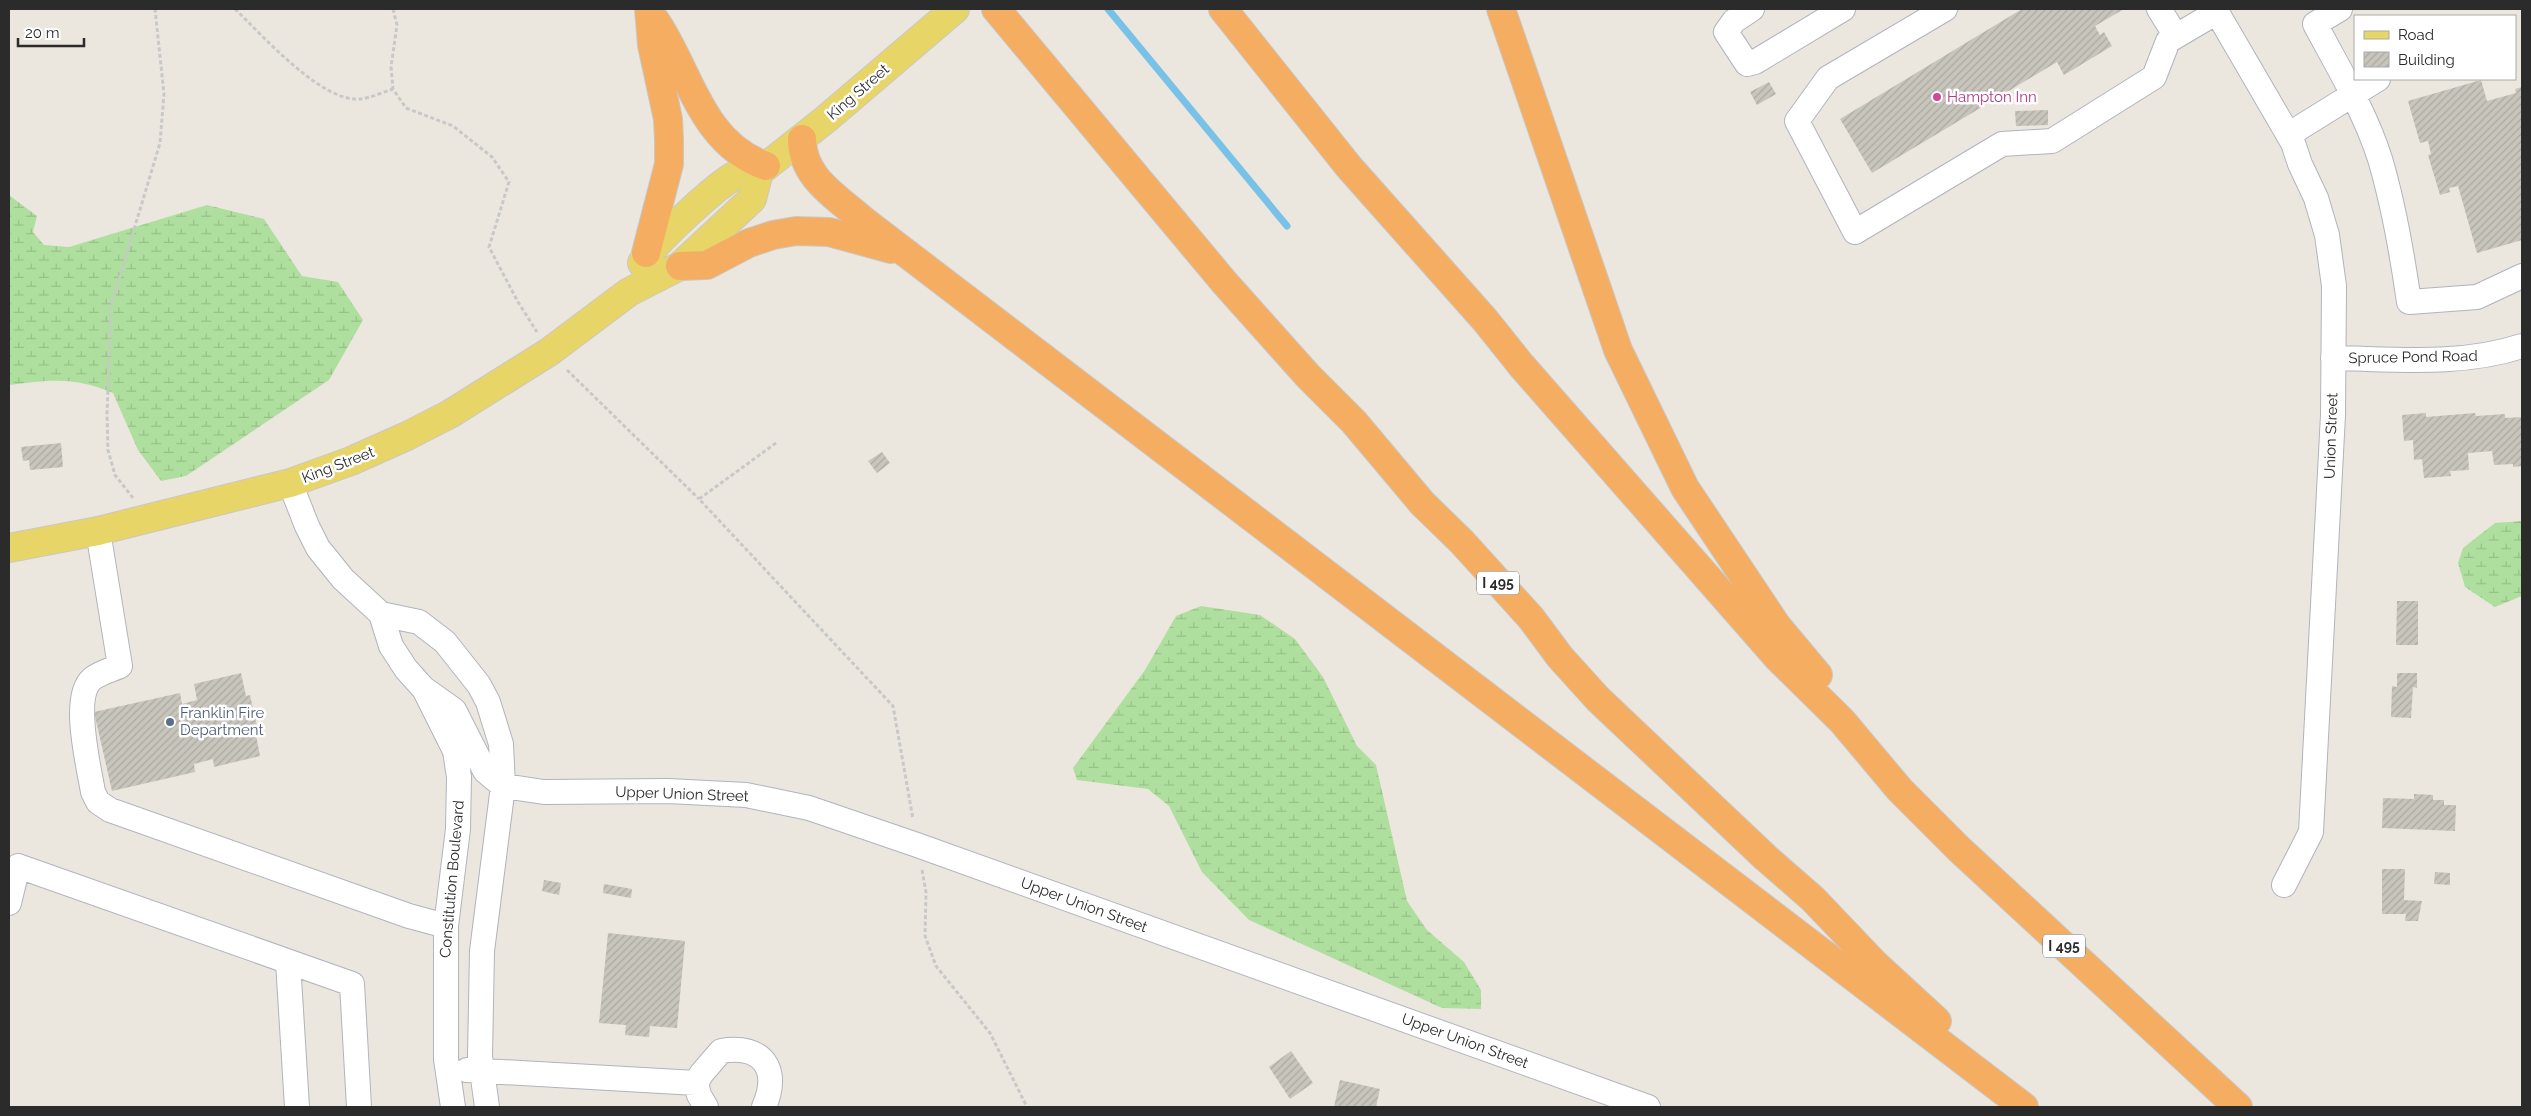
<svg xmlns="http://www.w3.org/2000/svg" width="2531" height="1116" viewBox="0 0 2531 1116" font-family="Raleway,sans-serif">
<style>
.wetland{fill:url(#wetland-marsh)}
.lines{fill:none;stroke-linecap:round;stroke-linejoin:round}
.stream{stroke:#78c1e7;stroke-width:7}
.building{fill:url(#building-hatch)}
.minor-casing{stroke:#b1b3be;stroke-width:26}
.major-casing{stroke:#c8c8c8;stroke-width:30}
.highway-casing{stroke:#c8c8c8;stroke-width:30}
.path{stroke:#c8c8c8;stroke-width:3;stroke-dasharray:4 2.5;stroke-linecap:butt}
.minor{stroke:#fff;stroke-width:24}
.major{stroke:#e8d567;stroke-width:28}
.highway{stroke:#f5ad61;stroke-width:28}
.hotel-dot{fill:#d1479c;stroke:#fff;stroke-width:2}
.service-dot{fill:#5c6f8a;stroke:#fff;stroke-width:2}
.labels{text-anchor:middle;stroke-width:5;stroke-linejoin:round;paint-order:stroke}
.shield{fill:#fff;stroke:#6b6b6b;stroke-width:1}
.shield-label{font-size:14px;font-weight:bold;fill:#2b2b2b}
.street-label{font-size:15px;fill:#2b2b2b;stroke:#fff}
.hotel-label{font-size:15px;fill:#b23c85;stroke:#fff;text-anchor:start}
.service-label{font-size:15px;fill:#4e5e75;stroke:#fff;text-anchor:start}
</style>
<defs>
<pattern id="wetland-marsh" width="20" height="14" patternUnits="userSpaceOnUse" patternTransform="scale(1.25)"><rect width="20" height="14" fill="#afdf9e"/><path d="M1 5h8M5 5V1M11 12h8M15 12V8" fill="none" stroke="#97c088"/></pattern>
<pattern id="building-hatch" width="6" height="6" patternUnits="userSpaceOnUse" patternTransform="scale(1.25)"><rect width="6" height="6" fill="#c8c5bc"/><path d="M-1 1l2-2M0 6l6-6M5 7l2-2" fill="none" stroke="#aca9a2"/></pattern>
</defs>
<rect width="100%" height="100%" fill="#ece7de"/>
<path class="wetland" d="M9,195L37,216L33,232L44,245L69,247L207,205L264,219L302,276L338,282L363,320L329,380L186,476L161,481L138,450L113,393C73,376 50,380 9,385Z
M2522,521V596L2495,607L2465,587L2458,563L2463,548L2495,523Z
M1201,606L1260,615L1295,639L1323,677L1357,746L1376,765L1407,901L1427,930L1464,962L1481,990V1009L1442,1008L1249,920L1202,872L1169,806L1148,789L1077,780L1073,768L1145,670L1176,616Z"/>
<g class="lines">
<path class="stream" d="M1108,9L1287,226"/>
</g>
<path class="building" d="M2022,9H2124L2095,26L2100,35L2104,32L2112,46L2064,75L2057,62L1872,173L1840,119Z
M2481,80L2487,101L2516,93L2515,89L2522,87V240L2477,253L2458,186L2449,188L2450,192L2440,195L2428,155L2431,154L2428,141L2420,143L2408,101Z
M1769,82L1776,94L1757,105L1750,92Z
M2048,110V125L2016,126L2015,111Z
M2426,413V417L2475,413L2476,416L2505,414V418L2522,417V466L2513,467V464L2494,465L2492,451L2468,453L2469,470L2450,471L2451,476L2424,478L2422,459L2414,460L2413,440L2404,441L2402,415Z
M61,443L63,467L30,470L29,460L23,461L21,447Z
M882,452L890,463L877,473L868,461Z
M2397,601H2418V645H2396Z
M241,673L246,696L250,695L259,735H256L260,756L214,767L213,759L194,764L195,772L112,791L94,712L180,693L182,704L197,700L194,684Z
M2397,673H2417V688L2413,687L2411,718L2391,717L2392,686L2397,687Z
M2414,794L2433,795V800H2444V805H2456L2455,831L2382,828L2383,798L2414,799Z
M2382,869H2405L2404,900L2422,901L2418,921H2405L2406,914H2382Z
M2435,872L2450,873V885L2434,884Z
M544,880L561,883L559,895L542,891Z
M604,884L632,889L631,898L603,893Z
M608,933L685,941L677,1028L650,1026L649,1037L625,1035L626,1025L599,1023Z
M1291,1051L1313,1083L1290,1099L1269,1067Z
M1340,1080L1380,1089L1376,1107H1334Z"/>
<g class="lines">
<defs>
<path id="minor" d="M1752,9L1734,21L1726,32L1747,64L1755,62L1843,9
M1945,9L1828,78L1797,121L1855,232L2002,144L2052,141L2154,77L2168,41L2217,12
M2159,9L2176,36
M2215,9L2293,143L2300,164L2316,198L2327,235L2334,286L2333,415L2311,832L2284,885
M2340,9L2315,24C2338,67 2365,112 2380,159C2394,206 2402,253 2409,302L2477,297L2522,276
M2288,135L2378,79
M2333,358C2396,359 2461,366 2522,346
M290,483L307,526L318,548L343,579L381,614L391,646L406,669L423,688L454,710L485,771L503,786L544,792L668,791L746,795L809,808L917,845L1648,1107
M98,531L120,666C111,670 99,673 92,679C71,697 89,767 93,792L98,802L110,810L409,916L446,926
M381,614L419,622L445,642L479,685L488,702L501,744L503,786L482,951L480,1056L487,1107
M425,691L455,751L459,777L458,829L446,926V1059L453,1107
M9,903L18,866L352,984L359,1107
M288,962L297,1107
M467,1070L696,1083
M706,1107L699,1095L696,1083L702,1073L721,1051C764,1044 780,1070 764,1107"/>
<path id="major" d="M642,263C648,248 721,181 736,175C742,172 752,173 759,172
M9,548L98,531L290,483L351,461L407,436L450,414L549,352L629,292L680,266L752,199L759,172L826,119L955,9"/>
<path id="highway" d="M996,9L1224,282L1308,376L1354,422L1422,503L1462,542L1531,618L1560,657L1598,699L1766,858L1813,899L1874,963L1937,1021
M1223,9L1349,167L1485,320L1521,365L1778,658L1842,721L1900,790L1959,849L2238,1107
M1501,9L1618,350L1685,488L1777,626L1818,675
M655,20C690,71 700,143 766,166
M802,139C802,178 836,196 864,221L2024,1107
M646,253L669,164V140L668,119L652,45L649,9
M680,266L707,265L749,243L773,235L796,231L829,232L891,249"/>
</defs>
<use href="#minor" class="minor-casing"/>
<use href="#major" class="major-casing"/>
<use href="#highway" class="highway-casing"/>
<path class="path" d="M235,9C261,34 322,103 360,99C371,98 383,92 393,89
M393,9L397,25L391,67L393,89L406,108L453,126L492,157L509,182L489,247L518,302L537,332
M567,370L699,499
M776,443L699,499L893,706L913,819
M133,498L115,475L108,450L107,414L111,306L160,143L164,94L155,9
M922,870L926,892L925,936L936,966L990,1033L1027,1107"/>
<use href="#minor" class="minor"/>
<use href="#major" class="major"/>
<use href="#highway" class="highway"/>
</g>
<circle class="hotel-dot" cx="1937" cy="97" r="5"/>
<circle class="service-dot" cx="170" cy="722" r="5"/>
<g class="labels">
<g class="shield">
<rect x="1477" y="571.5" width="42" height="23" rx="4"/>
<rect x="2043" y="934.5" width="42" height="23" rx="4"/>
</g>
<g class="shield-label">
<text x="1498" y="588">I 495</text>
<text x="2064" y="951">I 495</text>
</g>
<g class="street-label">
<text transform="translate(858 92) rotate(-41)" y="5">King Street</text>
<text transform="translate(2413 357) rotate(-1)" y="5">Spruce Pond Road</text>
<text transform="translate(2331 436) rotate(-88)" y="5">Union Street</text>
<text transform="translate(338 465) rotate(-21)" y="5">King Street</text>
<text transform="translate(682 794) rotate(2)" y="5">Upper Union Street</text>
<text transform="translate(452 879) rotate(-85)" y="5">Constitution Boulevard</text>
<text transform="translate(1084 905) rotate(20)" y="5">Upper Union Street</text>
<text transform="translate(1465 1041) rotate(20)" y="5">Upper Union Street</text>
</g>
<g class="hotel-label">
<text x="1947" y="102">Hampton Inn</text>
</g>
<g class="service-label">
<text x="180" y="718">Franklin Fire<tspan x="180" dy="17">Department</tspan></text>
</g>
</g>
<rect width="2531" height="1116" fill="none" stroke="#2b2b2b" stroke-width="20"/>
<rect x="2354" y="15" width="162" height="65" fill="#ffffff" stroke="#aaaaaa"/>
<rect x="2364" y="31" width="25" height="8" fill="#e8d567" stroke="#aaaaaa"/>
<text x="2398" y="40" font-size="15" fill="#2b2b2b">Road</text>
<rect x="2364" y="52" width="25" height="15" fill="url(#building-hatch)" stroke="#aaaaaa"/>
<text x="2398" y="65" font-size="15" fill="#2b2b2b">Building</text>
<path d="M18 38v8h66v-8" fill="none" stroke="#2b2b2b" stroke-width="2.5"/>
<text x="25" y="38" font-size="15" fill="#2b2b2b" stroke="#ffffff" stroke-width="4" paint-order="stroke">20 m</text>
</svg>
